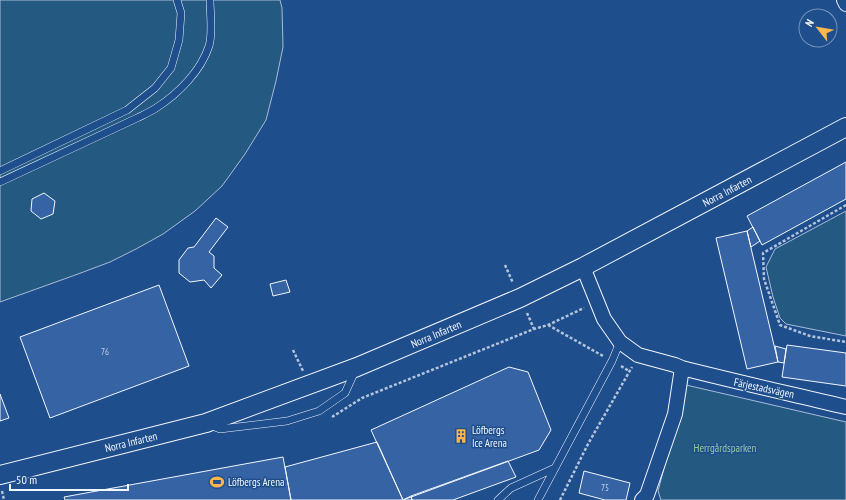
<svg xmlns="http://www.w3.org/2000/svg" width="846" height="500" viewBox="0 0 846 500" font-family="'PT Sans Narrow',sans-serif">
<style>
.green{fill:#245a82;stroke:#a8bbd7}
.building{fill:#3563a3;stroke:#f2f6ff}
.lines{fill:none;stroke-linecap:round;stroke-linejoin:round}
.service-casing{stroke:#f2f6ff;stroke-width:8}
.minor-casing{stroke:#f2f6ff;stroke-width:16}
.tertiary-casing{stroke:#f2f6ff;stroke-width:20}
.path{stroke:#b3c4dc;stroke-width:2.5;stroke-dasharray:3 2;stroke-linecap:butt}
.service{stroke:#1f4e8c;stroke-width:7}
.minor{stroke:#1f4e8c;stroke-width:14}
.tertiary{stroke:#1f4e8c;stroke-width:18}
.labels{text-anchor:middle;stroke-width:3;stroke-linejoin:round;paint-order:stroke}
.number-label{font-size:9px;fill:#c3d1e8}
.street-label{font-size:11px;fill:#f2f6ff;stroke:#1f4e8c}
.poi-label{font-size:11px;fill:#f2f6ff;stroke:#1f4e8c;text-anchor:start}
.park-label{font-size:11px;fill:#97c8a6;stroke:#1f4e8c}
</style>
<rect width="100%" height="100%" fill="#1f4e8c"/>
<path class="green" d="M0,0H280L282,8L283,47L276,81L266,120L245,154L222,186L195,211L163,234L136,249L110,262L78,274L0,302Z
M846,211V336L786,324L780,318L773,297L766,267L775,249Z
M686,385L846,422V500H661L658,491Z"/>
<path class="building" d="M846,162V199L762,245L747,216Z
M44,193L55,201L53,214L41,219L31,211L32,199Z
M216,218L228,227L209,252L214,256V268L222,275L211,288L204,280L190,282L179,273V260L188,248L194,247Z
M753,227L760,241L751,247L747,231Z
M747,231L778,362L747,369L716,238Z
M286,280L290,292L273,296L270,284Z
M159,285L189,366L50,418L20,337Z
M787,345L846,353V386L782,377Z
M775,346L786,349L784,363L778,362Z
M509,367L528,372L551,430L539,450L403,500L371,430Z
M0,394L9,418L0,421Z
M377,442L403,500L411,496L412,500H291L285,467Z
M283,457L291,500H65L64,497Z
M508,461L516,477L453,500H412L411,496Z
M584,471L630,483L626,500H605L579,493Z"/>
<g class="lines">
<defs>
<path id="service" d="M0,171L127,110L155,88L171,68L179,40L181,13L177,0
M0,182L137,118C143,115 150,112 156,108C178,94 201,71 209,46C213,34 210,13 210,0
M210,425L220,429L287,421L319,411L345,393L355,371
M498,500L511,488L555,468
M538,500L612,361L620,342"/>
<path id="minor" d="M844,0L846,4
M583,267L604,319L620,342L638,355L675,365L682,368C737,382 791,394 846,407
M642,500L647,495L675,414L682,368"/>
<path id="tertiary" d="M0,475L206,423L357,367L520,298L583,267L846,127"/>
</defs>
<use href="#service" class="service-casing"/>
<use href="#minor" class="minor-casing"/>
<use href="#tertiary" class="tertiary-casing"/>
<path class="path" d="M846,205L763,253L764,279L780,325L810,336L846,342
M505,265L513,283
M527,313L534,329
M548,325L603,356
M293,350L303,371
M621,366L629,371
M332,417L362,398L534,329L548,325L584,308
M2,491L4,500
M560,500L588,444L632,367"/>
<use href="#service" class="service"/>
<use href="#minor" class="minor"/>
<use href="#tertiary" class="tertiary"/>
</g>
<defs>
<symbol id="building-bare" viewBox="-9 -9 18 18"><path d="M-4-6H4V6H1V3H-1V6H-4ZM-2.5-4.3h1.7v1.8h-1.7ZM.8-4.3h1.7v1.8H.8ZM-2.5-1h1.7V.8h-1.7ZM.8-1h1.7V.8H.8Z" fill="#ffb74d" stroke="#1f4e8c" stroke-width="2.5" paint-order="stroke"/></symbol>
<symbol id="stadium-bare" viewBox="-9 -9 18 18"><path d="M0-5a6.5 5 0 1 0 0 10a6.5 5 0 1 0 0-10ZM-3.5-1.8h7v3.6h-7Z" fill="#ffb74d" stroke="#1f4e8c" stroke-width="2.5" paint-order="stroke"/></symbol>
</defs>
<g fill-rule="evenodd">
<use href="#building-bare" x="451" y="426" width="20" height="20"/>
<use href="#stadium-bare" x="207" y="472" width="20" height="20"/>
</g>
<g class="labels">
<g class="number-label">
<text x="105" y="355">76</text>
<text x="605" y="491">75</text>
</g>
<g class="street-label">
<text transform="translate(727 191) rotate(-28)" y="4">Norra Infarten</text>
<text transform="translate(436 334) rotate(-23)" y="4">Norra Infarten</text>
<text transform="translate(764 388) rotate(12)" y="4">Färjestadsvägen</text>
<text transform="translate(131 442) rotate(-14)" y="4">Norra Infarten</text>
</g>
<g class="poi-label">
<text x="472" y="434">Löfbergs<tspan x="472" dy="13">Ice Arena</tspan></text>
<text x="228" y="486">Löfbergs Arena</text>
</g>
<g class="park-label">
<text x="725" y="452">Herrgårdsparken</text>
</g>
</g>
<g transform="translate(818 28) rotate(301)"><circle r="19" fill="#1f4e8c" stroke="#7391ba"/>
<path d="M0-3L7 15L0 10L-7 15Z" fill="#ffb74d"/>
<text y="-6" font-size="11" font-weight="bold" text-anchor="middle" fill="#f2f6ff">N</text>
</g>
<path d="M10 484v6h118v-6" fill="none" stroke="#f2f6ff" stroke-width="2"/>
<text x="16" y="484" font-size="12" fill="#f2f6ff" stroke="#1f4e8c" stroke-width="3" paint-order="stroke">50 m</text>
</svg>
